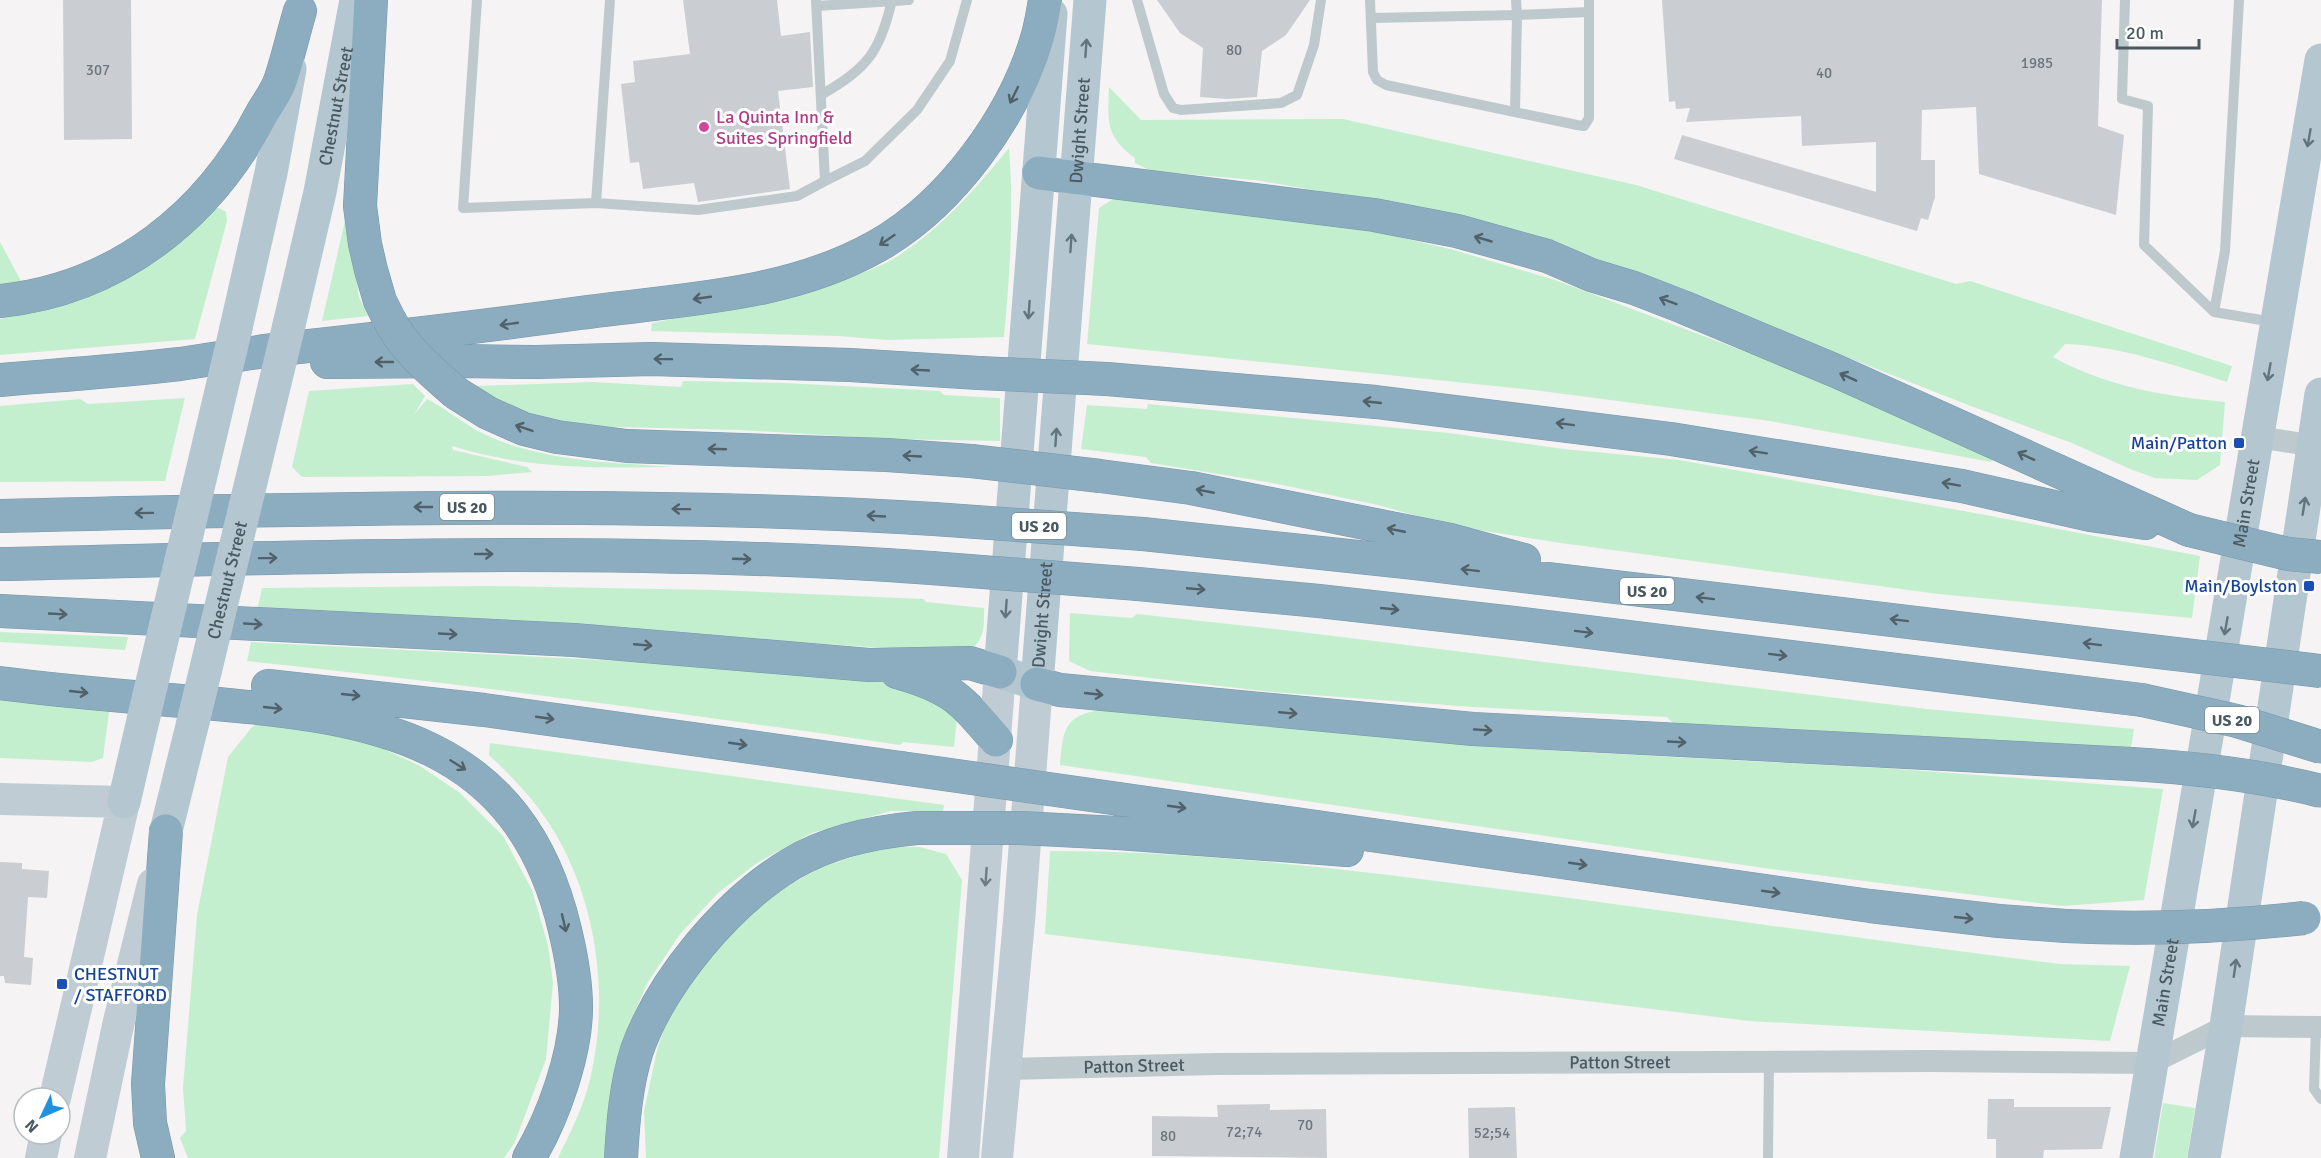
<svg xmlns="http://www.w3.org/2000/svg" width="2321" height="1158" viewBox="0 0 2321 1158" font-family="Signika,sans-serif">
<style>
.green{fill:#c4efce}
.building{fill:#caced2}
.lines{fill:none;stroke-linecap:round;stroke-linejoin:round}
.highway-casing{stroke:#7797ab;stroke-width:34}
.lane{stroke:#bec9ce;stroke-width:10}
.street{stroke:#bec9ce;stroke-width:22}
.secondary{stroke:#bfccd3;stroke-width:32}
.primary{stroke:#b4c6d0;stroke-width:33}
.highway{stroke:#8cacbf;stroke-width:33}
.highway-bridge-casing{stroke:#7797ab;stroke-width:34;stroke-linecap:butt}
.primary-bridge{stroke:#b4c6d0;stroke-width:33}
.highway-bridge{stroke:#8cacbf;stroke-width:33}
.oneway{stroke:#64747c}
.oneway2{stroke:#51616a}
.oneway3{stroke:#6d7c82}
.hotel-dot{fill:#d1479c;stroke:#fff;stroke-width:2}
.transit-dot{fill:#1a4fb4;stroke:#fff;stroke-width:2}
.labels{text-anchor:middle;stroke-width:6;stroke-linejoin:round;paint-order:stroke}
.number-label{font-size:15px;fill:#6a767c}
.shield{fill:#fff;stroke:#808b90;stroke-width:1.5}
.shield-label{font-size:16px;font-weight:bold;fill:#4a5960}
.street-label{font-size:18px;fill:#4a5960;stroke:#fff}
.hotel-label{font-size:18px;fill:#b23c85;stroke:#fff;text-anchor:start}
.transit-label{font-size:18px;fill:#164399;stroke:#fff;text-anchor:end}
</style>
<rect width="100%" height="100%" fill="#f5f3f3"/>
<path class="green" d="M1109,87L1141,120L1343,119L1636,185L1956,284L1970,281L2232,366L2227,382C2173,365 2121,346 2065,344L2053,357C2107,387 2164,396 2225,402L2220,465L2197,480L2155,478L2130,469L2072,443L1968,405L1669,287L1336,194L1255,180L1151,171L1135,163V158C1105,136 1108,121 1109,87Z
M1009,148C1014,211 1010,274 1004,337L888,340L838,336L651,331L652,323C700,314 747,303 795,291C829,283 868,275 898,256C942,228 976,188 1009,148Z
M1113,199L1178,204L1328,223L1395,236L1454,250L1555,280L1810,376L1994,454L1991,462L1770,421L1534,390L1087,344L1099,208Z
M211,208H219L226,212L227,221L195,339L0,355V319L80,298Z
M345,221H348L359,297L368,316L322,321Z
M0,242L21,281L0,285Z
M683,381L784,383L940,391L944,395L1000,398V441L887,439L740,430L576,426L509,407L475,386L593,382L681,387Z
M413,384L425,396L414,415L427,399C445,408 460,421 478,431C538,462 608,462 673,467C598,468 524,469 452,446L453,450L527,467L532,472L488,476L302,477L292,467L309,391Z
M185,398L165,481L0,482V406L80,399L88,404Z
M1148,404L1449,433L1564,449L1679,460L1980,514L2200,556L2192,618L1938,594L1561,543L1453,526L1378,505L1267,482L1151,463L1146,457L1081,449L1087,405L1147,409Z
M487,586L715,590L923,599L926,602L984,608C984,628 985,638 969,652C880,649 791,641 701,636C553,627 404,622 256,615L262,588Z
M1070,613L1132,618L1137,614L1301,632L1927,709L2134,729L2131,748L1675,725L1667,717L1473,707L1273,692L1090,671L1069,661Z
M0,632L128,637L125,650L0,642Z
M251,642L813,671L875,679L916,690L957,717L954,747L903,742L900,745C683,713 465,684 247,661Z
M0,697L110,705L103,758L92,762L0,758Z
M1107,709L1542,750L1898,769L2163,789L2144,900L2062,906L1771,869L1060,765C1063,727 1065,714 1107,709Z
M266,718L371,743L420,766L460,793L503,836L532,890L548,945L553,983L546,1059L515,1142L504,1158H188L180,1138L186,1131L183,1088L197,915L228,757L252,727Z
M490,743L944,805L943,811H891L812,833L757,863L718,893L680,934L648,982L629,1024L615,1073L607,1158H558C569,1135 581,1112 588,1087C612,998 597,892 544,816C528,793 509,774 489,755Z
M884,847H920L946,854L962,880L939,1158H646L644,1111L658,1046L673,1006L709,949L758,903L821,867Z
M1050,851C1203,851 1355,870 1508,890C1692,914 1875,941 2060,964L2130,966L2110,1041L1749,1021L1045,934Z
M2163,1103L2195,1108L2187,1158H2154Z"/>
<path class="building" d="M63,0H131L132,139L64,140Z
M683,0H777L781,36L810,32L813,87L778,91L790,189L698,202L694,183L643,189L639,162L630,163L621,84L635,82L633,61L690,54Z
M1157,0H1310L1286,35L1262,51L1257,97L1227,99L1200,97L1203,48L1180,33Z
M1662,0H2102L2098,126L2124,135L2116,215L1979,174L1976,107L1922,110L1921,160H1935V197L1928,220L1921,218L1917,231L1674,159L1682,135L1876,192V142L1802,146L1801,116L1686,122L1690,108L1676,109L1675,101L1669,102Z
M0,862L22,863V869L49,871L47,898L28,897L24,957L33,958L31,985L5,983L4,976H0Z
M1988,1099H2014V1107H2111L2102,1149L2044,1150L2043,1158H1996V1139H1987Z
M1270,1104V1110L1326,1109L1327,1158L1152,1156V1116L1218,1117L1217,1105Z
M1515,1107L1517,1158H1469L1468,1108Z"/>
<g class="lines">
<defs>
<path id="highway" d="M371,0L360,206L365,244L371,270L380,301L389,319
M1039,173L1374,215L1457,231L1547,256L1591,275L1634,288L1683,307L1836,371L2189,530
M0,301C117,289 209,216 262,113C268,103 276,92 280,81C288,58 293,34 300,11
M327,362L459,361L536,362L652,359L850,365L979,373
M1107,379L1376,402L1671,439L1962,486L2090,515L2145,523
M0,380C60,375 120,371 180,364C214,359 247,353 281,349C381,338 480,327 580,313C680,299 787,297 877,246C951,204 1015,116 1038,35C1041,24 1043,12 1045,0
M456,393L488,413L524,429L557,437L627,446L887,455L971,461
M1100,476L1191,488L1450,540L1524,560
M0,516C312,509 623,500 934,519
M1143,534L1415,563L2150,651
M0,564C310,557 621,546 931,568
M1138,584L1319,601L1514,623L2142,700
M0,611L574,640L869,665L970,663L1000,672
M897,672C951,687 960,698 996,740
M0,683C68,692 136,697 205,703C375,717 520,739 565,930C571,955 576,981 576,1007C576,1054 553,1118 529,1158
M1037,684L1060,690L1473,729L2131,764
M268,686L484,710L901,768
M1119,799L1870,906L1999,921L2066,926
M1118,833L1347,850
M158,1158L150,1123L148,1084L166,831
M621,1158C623,1123 626,1084 637,1050C662,980 728,902 791,864C829,841 873,832 917,828"/>
</defs>
<use href="#highway" class="highway-casing"/>
<path class="lane" d="M477,0L463,208L596,203L610,0
M816,0L825,181L865,161L917,110L950,61L967,0
M1137,0L1164,94L1173,108L1181,110L1281,103L1297,95L1314,45L1321,0
M1370,0L1373,72L1377,80L1386,85L1577,125L1584,126L1589,118V12
M1516,0L1517,15L1589,12V0
M2125,0L2122,99L2148,106L2144,245L2214,312L2273,322
M817,6L909,0
M1371,18L1517,15L1515,112
M821,95C867,68 880,53 892,0
M596,203L698,210L797,196L825,181
M2214,312L2225,251L2239,0
M2316,1026L2314,1089L2321,1099
M1768,1158L1769,1062"/>
<g class="street">
<path d="M2258,437L2321,447"/>
<path id="s1" d="M1006,1069L1216,1064L1930,1061L2152,1063L2226,1026L2321,1027"/>
</g>
<path class="secondary" d="M0,799L124,802L55,1098
M41,1158L46,1134
M90,1158L119,1021L153,884
M963,1158L1000,672
M997,1158L1019,921L1037,684"/>
<g class="primary">
<path id="s2" d="M1051,14L1000,672L1037,684L1090,0"/>
<path id="s3" d="M289,325L320,192L356,0"/>
<path d="M236,328L271,173L290,69"/>
<path d="M124,802L144,716"/>
<path d="M166,831L193,722"/>
<path id="s4" d="M2136,1158L2321,60"/>
<path d="M2204,1158L2226,1026L2321,394"/>
</g>
<use href="#highway" class="highway"/>
<defs>
<path id="highway-bridge" d="M389,319C403,348 432,372 456,393
M979,373L1107,379
M971,461L1100,476
M934,519L1143,534
M2189,530L2288,554L2321,557
M931,568L1138,584
M2150,651L2321,671
M2142,700L2237,721L2321,747
M2131,764C2196,768 2259,775 2321,791
M901,768L1119,799
M917,828H1021L1118,833
M2066,926C2146,930 2224,927 2304,918"/>
</defs>
<use href="#highway-bridge" class="highway-bridge-casing"/>
<g class="primary-bridge">
<path d="M144,716L236,328"/>
<path id="s5" d="M193,722L289,325"/>
</g>
<use href="#highway-bridge" class="highway-bridge"/>
</g>
<defs><path id="oneway-shaft" d="M-6 0H5M1.5-3L5.5 0L1.5 3" fill="none" stroke-width="1.6" stroke-linecap="round" stroke-linejoin="round" transform="scale(1.5)"/></defs>
<g class="oneway">
<use href="#oneway-shaft" transform="translate(1086 48) rotate(-86)"/>
<use href="#oneway-shaft" transform="translate(2309 138) rotate(100)"/>
<use href="#oneway-shaft" transform="translate(1071 243) rotate(-86)"/>
<use href="#oneway-shaft" transform="translate(1029 310) rotate(94)"/>
<use href="#oneway-shaft" transform="translate(2269 372) rotate(100)"/>
<use href="#oneway-shaft" transform="translate(1056 437) rotate(-86)"/>
<use href="#oneway-shaft" transform="translate(2304 506) rotate(-81)"/>
<use href="#oneway-shaft" transform="translate(1006 609) rotate(94)"/>
<use href="#oneway-shaft" transform="translate(2226 626) rotate(100)"/>
<use href="#oneway-shaft" transform="translate(2194 819) rotate(100)"/>
<use href="#oneway-shaft" transform="translate(2235 968) rotate(-82)"/>
</g>
<g class="oneway2">
<use href="#oneway-shaft" transform="translate(1014 95) rotate(116)"/>
<use href="#oneway-shaft" transform="translate(1483 239) rotate(-164)"/>
<use href="#oneway-shaft" transform="translate(887 240) rotate(146)"/>
<use href="#oneway-shaft" transform="translate(702 298) rotate(172)"/>
<use href="#oneway-shaft" transform="translate(1668 301) rotate(-159)"/>
<use href="#oneway-shaft" transform="translate(509 324) rotate(172)"/>
<use href="#oneway-shaft" transform="translate(663 359) rotate(-179)"/>
<use href="#oneway-shaft" transform="translate(384 362) rotate(180)"/>
<use href="#oneway-shaft" transform="translate(920 370) rotate(-177)"/>
<use href="#oneway-shaft" transform="translate(1848 377) rotate(-156)"/>
<use href="#oneway-shaft" transform="translate(1372 402) rotate(-174)"/>
<use href="#oneway-shaft" transform="translate(1565 424) rotate(-173)"/>
<use href="#oneway-shaft" transform="translate(524 428) rotate(-161)"/>
<use href="#oneway-shaft" transform="translate(717 449) rotate(-178)"/>
<use href="#oneway-shaft" transform="translate(1758 452) rotate(-171)"/>
<use href="#oneway-shaft" transform="translate(912 456) rotate(-177)"/>
<use href="#oneway-shaft" transform="translate(2026 456) rotate(-155)"/>
<use href="#oneway-shaft" transform="translate(1951 484) rotate(-170)"/>
<use href="#oneway-shaft" transform="translate(1205 491) rotate(-169)"/>
<use href="#oneway-shaft" transform="translate(423 507) rotate(180)"/>
<use href="#oneway-shaft" transform="translate(681 509) rotate(-179)"/>
<use href="#oneway-shaft" transform="translate(144 513) rotate(179)"/>
<use href="#oneway-shaft" transform="translate(876 516) rotate(-177)"/>
<use href="#oneway-shaft" transform="translate(1396 530) rotate(-169)"/>
<use href="#oneway-shaft" transform="translate(484 554)"/>
<use href="#oneway-shaft" transform="translate(268 558) rotate(-1)"/>
<use href="#oneway-shaft" transform="translate(742 559) rotate(2)"/>
<use href="#oneway-shaft" transform="translate(1470 570) rotate(-173)"/>
<use href="#oneway-shaft" transform="translate(1196 589) rotate(5)"/>
<use href="#oneway-shaft" transform="translate(1705 598) rotate(-173)"/>
<use href="#oneway-shaft" transform="translate(1390 609) rotate(6)"/>
<use href="#oneway-shaft" transform="translate(58 614) rotate(3)"/>
<use href="#oneway-shaft" transform="translate(1899 620) rotate(-173)"/>
<use href="#oneway-shaft" transform="translate(253 624) rotate(3)"/>
<use href="#oneway-shaft" transform="translate(1584 632) rotate(7)"/>
<use href="#oneway-shaft" transform="translate(448 634) rotate(3)"/>
<use href="#oneway-shaft" transform="translate(2092 644) rotate(-173)"/>
<use href="#oneway-shaft" transform="translate(643 645) rotate(5)"/>
<use href="#oneway-shaft" transform="translate(1778 655) rotate(7)"/>
<use href="#oneway-shaft" transform="translate(79 692) rotate(6)"/>
<use href="#oneway-shaft" transform="translate(1094 694) rotate(6)"/>
<use href="#oneway-shaft" transform="translate(351 695) rotate(6)"/>
<use href="#oneway-shaft" transform="translate(273 708) rotate(6)"/>
<use href="#oneway-shaft" transform="translate(1288 713) rotate(5)"/>
<use href="#oneway-shaft" transform="translate(545 718) rotate(8)"/>
<use href="#oneway-shaft" transform="translate(1483 730) rotate(4)"/>
<use href="#oneway-shaft" transform="translate(1677 742) rotate(3)"/>
<use href="#oneway-shaft" transform="translate(738 744) rotate(8)"/>
<use href="#oneway-shaft" transform="translate(458 765) rotate(32)"/>
<use href="#oneway-shaft" transform="translate(1177 807) rotate(8)"/>
<use href="#oneway-shaft" transform="translate(1578 864) rotate(8)"/>
<use href="#oneway-shaft" transform="translate(1771 892) rotate(8)"/>
<use href="#oneway-shaft" transform="translate(1964 918) rotate(6)"/>
<use href="#oneway-shaft" transform="translate(564 923) rotate(77)"/>
</g>
<use class="oneway3" href="#oneway-shaft" transform="translate(986 877) rotate(94)"/>
<circle class="hotel-dot" cx="704" cy="127" r="6"/>
<g class="transit-dot">
<rect x="2233" y="437" width="12" height="12" rx="3"/>
<rect x="2303" y="580" width="12" height="12" rx="3"/>
<rect x="56" y="978" width="12" height="12" rx="3"/>
</g>
<g class="labels">
<g class="number-label">
<text x="1234" y="55">80</text>
<text x="2037" y="68">1985</text>
<text x="98" y="75">307</text>
<text x="1824" y="78">40</text>
<text x="1305" y="1130">70</text>
<text x="1244" y="1137">72;74</text>
<text x="1492" y="1138">52;54</text>
<text x="1168" y="1141">80</text>
</g>
<g class="shield">
<rect x="440" y="494" width="54" height="26" rx="4.5"/>
<rect x="1012" y="513" width="54" height="26" rx="4.5"/>
<rect x="1620" y="578" width="54" height="26" rx="4.5"/>
<rect x="2205" y="707" width="54" height="26" rx="4.5"/>
</g>
<g class="shield-label">
<text x="467" y="513">US 20</text>
<text x="1039" y="532">US 20</text>
<text x="1647" y="597">US 20</text>
<text x="2232" y="726">US 20</text>
</g>
<g class="street-label">
<text dy="6" stroke="none"><textPath href="#s3" startOffset="224">Chestnut Street</textPath></text>
<text dy="6" stroke="none"><textPath href="#s2" startOffset="1254">Dwight Street</textPath></text>
<text dy="6" stroke="none"><textPath href="#s4" startOffset="664">Main Street</textPath></text>
<text dy="6" stroke="none"><textPath href="#s5" startOffset="146">Chestnut Street</textPath></text>
<text dy="6" stroke="none"><textPath href="#s2" startOffset="768">Dwight Street</textPath></text>
<text dy="6" stroke="none"><textPath href="#s4" startOffset="178">Main Street</textPath></text>
<text dy="6" stroke="none"><textPath href="#s1" startOffset="614">Patton Street</textPath></text>
<text dy="6" stroke="none"><textPath href="#s1" startOffset="128">Patton Street</textPath></text>
</g>
<g class="hotel-label">
<text x="716" y="123">La Quinta Inn &amp;<tspan x="716" dy="21">Suites Springfield</tspan></text>
</g>
<g class="transit-label">
<text x="2227" y="449">Main/Patton</text>
<text x="2297" y="592">Main/Boylston</text>
<text x="74" y="980" text-anchor="start">CHESTNUT<tspan x="74" dy="21">/ STAFFORD</tspan></text>
</g>
</g>
<g transform="translate(42 1116) rotate(226)"><circle r="28" fill="#ffffff" stroke="#b7bdbf" stroke-width="1.5"/>
<path d="M0-4.5L10 22L0 15L-10 22Z" fill="#2091e1"/>
<text y="-9" font-size="16" font-weight="bold" text-anchor="middle" fill="#4a5960">N</text>
</g>
<path d="M2117 39v9h82v-9" fill="none" stroke="#4a5960" stroke-width="3"/>
<text x="2126" y="39" font-size="18" fill="#4a5960" stroke="#ffffff" stroke-width="4.5" paint-order="stroke">20 m</text>
</svg>
